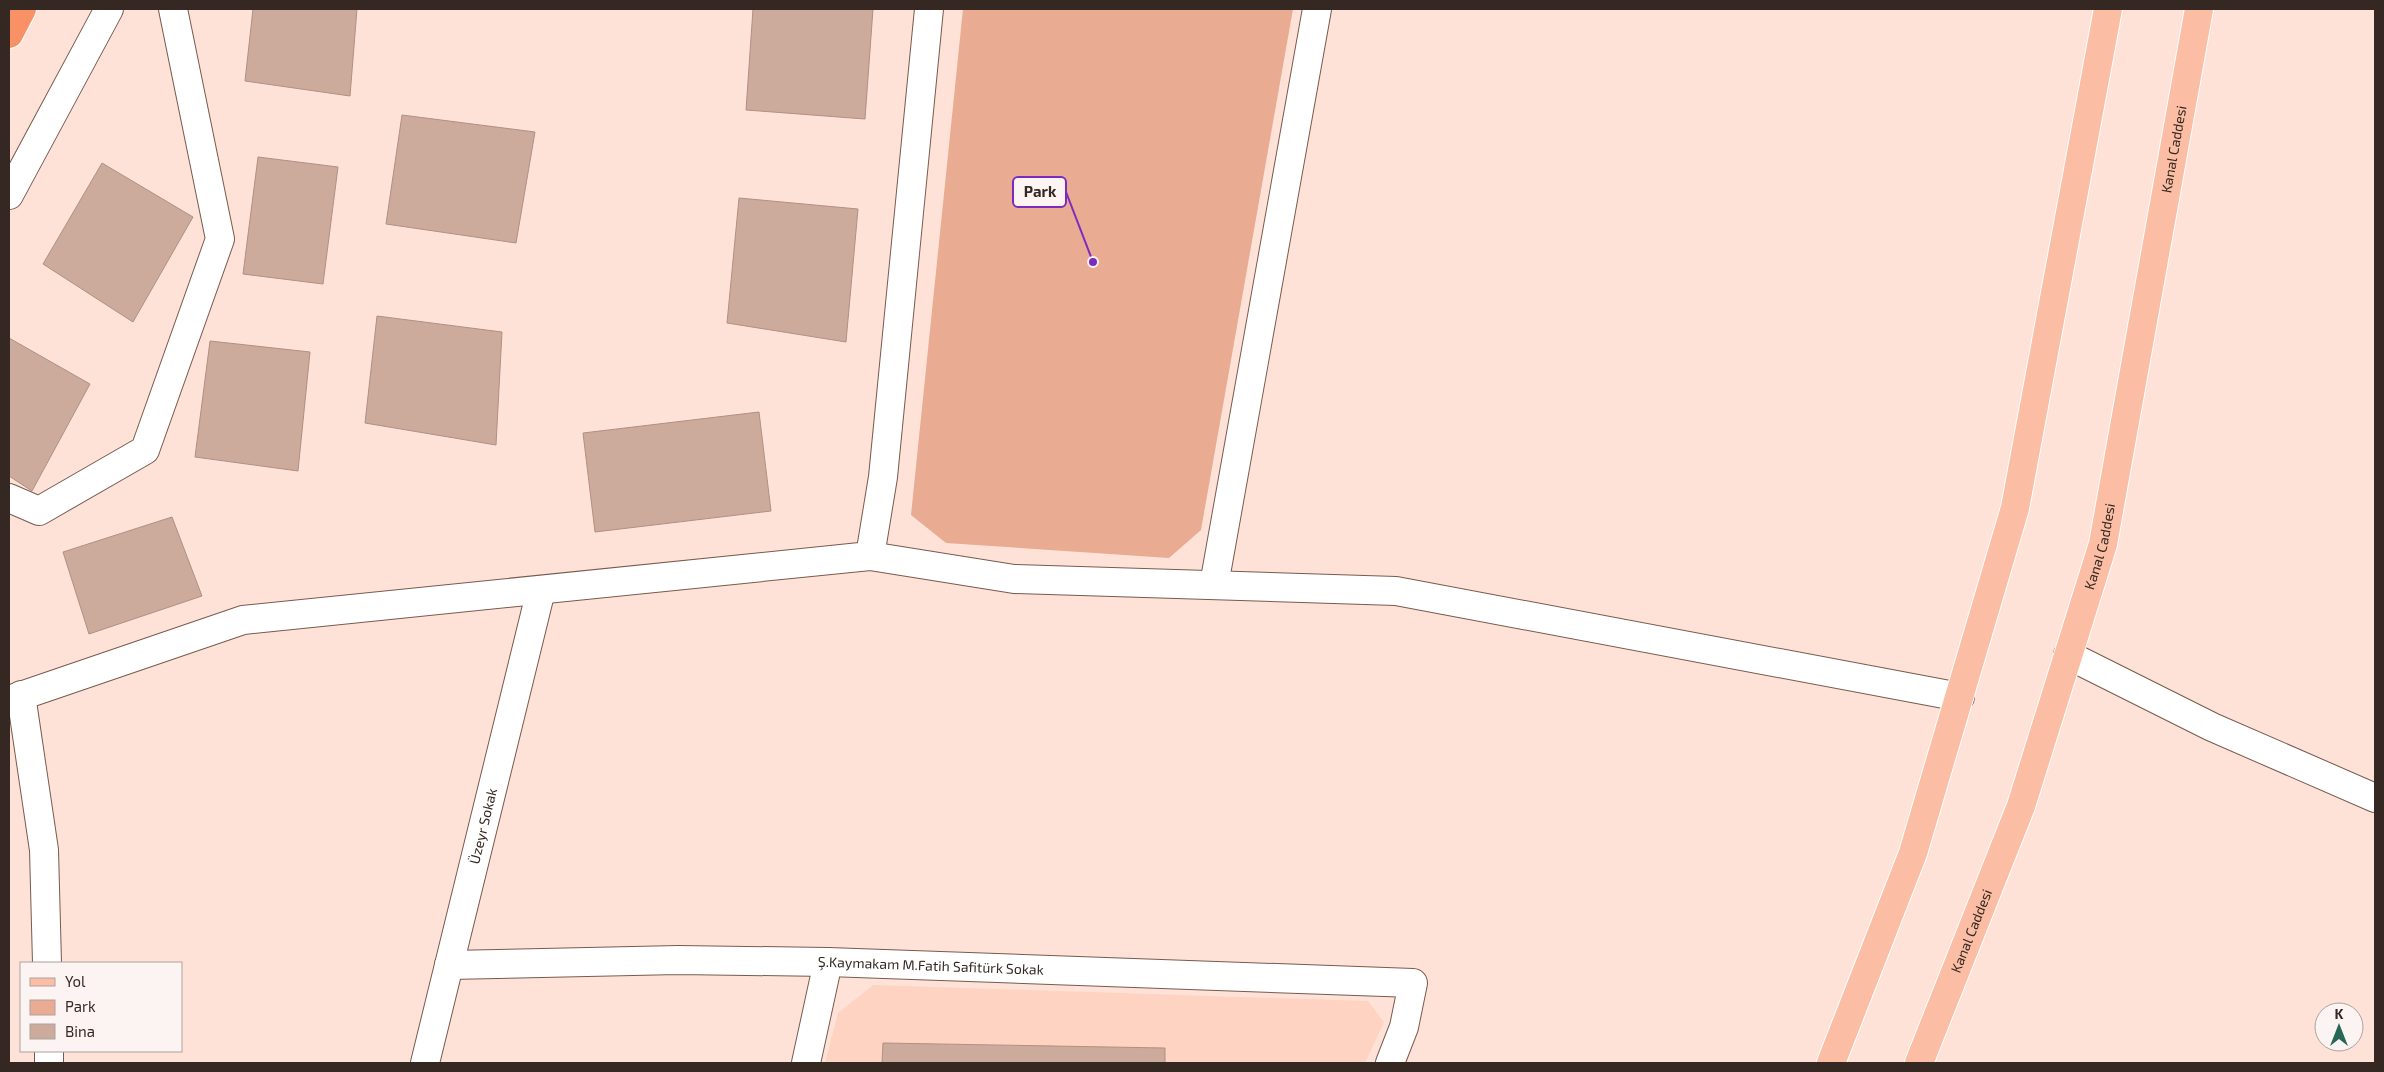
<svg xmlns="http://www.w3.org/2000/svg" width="2384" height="1072" viewBox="0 0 2384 1072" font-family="'Exo 2',sans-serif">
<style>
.built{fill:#fed3c1}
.park{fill:#e9ab92}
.building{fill:#ccaa9c;stroke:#b19083}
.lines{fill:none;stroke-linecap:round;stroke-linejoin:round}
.minor-casing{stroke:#785a4e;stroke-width:30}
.major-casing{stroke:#fff;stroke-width:30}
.highway-casing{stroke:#fff;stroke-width:30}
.minor{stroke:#fff;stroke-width:28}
.major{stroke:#fbbda3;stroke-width:28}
.highway{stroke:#f99166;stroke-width:28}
.labels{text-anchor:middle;stroke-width:4;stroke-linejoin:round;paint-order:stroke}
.street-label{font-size:14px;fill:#352822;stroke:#fcf4f2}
.leader{fill:none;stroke:#7b2cbf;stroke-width:2}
.callout-dot{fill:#7b2cbf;stroke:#fcf4f2;stroke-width:2}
.callout{fill:#fcf4f2;stroke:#7b2cbf;stroke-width:2}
.callout-label{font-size:15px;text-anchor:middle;font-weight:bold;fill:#352822}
</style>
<rect width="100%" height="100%" fill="#ffe2d7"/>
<path class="built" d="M873,985L1368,1001L1384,1022L1365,1063H825L838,1013Z"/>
<path class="park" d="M963,9H1293L1201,530L1169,558L946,543L911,515Z"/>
<path class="building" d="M253,9H357L350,96L245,81Z
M753,9H873L865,119L746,110Z
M402,115L535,132L516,243L386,224Z
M258,157L338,167L323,284L243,274Z
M102,163L193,217L133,322L43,264Z
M739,198L858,209L846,342L727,323Z
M377,316L502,332L496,445L365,423Z
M9,338L90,384L32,491L9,476Z
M210,341L310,352L298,471L195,457Z
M759,412L771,511L595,532L583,433Z
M172,517L202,596L89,634L63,552Z
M883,1043L1165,1048V1063H882Z"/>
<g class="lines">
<defs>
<g id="minor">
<path d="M9,195L109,9"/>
<path d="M9,498L39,511L145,450L220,239L173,9"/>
<path d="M870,556L1014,579L1396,591L1960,697"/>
<path d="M1214,585L1317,9"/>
<path d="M2068,655L2212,727L2375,798"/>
<path d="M21,695L44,850L47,963"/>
<path d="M9,700L243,620L870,556L883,477L929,9"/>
<path id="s1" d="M449,965L678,960L828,962L1413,983L1404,1027L1390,1063"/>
<path d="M49,1051V1063"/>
<path id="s2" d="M425,1063L541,590"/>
<path d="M806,1063L828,962"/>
</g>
<g id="major">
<path d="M1831,1063L1913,853L2015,508L2108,9"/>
<path id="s3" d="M1919,1063L2021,806L2103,544L2199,9"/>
</g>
<path id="highway" d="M9,34L22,9"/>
</defs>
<use href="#minor" class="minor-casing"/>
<use href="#major" class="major-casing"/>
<use href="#highway" class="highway-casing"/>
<use href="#minor" class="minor"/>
<use href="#major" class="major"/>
<use href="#highway" class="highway"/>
</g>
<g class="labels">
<g class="street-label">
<text dy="5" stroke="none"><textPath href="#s3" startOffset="952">Kanal Caddesi</textPath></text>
<text dy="5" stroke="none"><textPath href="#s3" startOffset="548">Kanal Caddesi</textPath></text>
<text dy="5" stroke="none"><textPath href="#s2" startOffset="244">Üzeyr Sokak</textPath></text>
<text dy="5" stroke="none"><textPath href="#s3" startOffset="142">Kanal Caddesi</textPath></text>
<text dy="5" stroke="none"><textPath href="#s1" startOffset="482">Ş.Kaymakam M.Fatih Safitürk Sokak</textPath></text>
</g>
</g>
<path class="leader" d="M1093 262L1066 192"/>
<circle class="callout-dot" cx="1093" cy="262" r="5"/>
<rect class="callout" x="1013" y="177" width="53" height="30" rx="5"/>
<g class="callout-label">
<text x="1040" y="197">Park</text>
</g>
<rect width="2384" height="1072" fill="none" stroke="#352822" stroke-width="20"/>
<rect x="20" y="962" width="162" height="90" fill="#fcf4f2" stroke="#aca29f"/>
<rect x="30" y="978" width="25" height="8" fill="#fbbda3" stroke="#aca29f"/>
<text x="65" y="987" font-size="15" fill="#352822">Yol</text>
<rect x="30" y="1000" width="25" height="15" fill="#e9ab92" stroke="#aca29f"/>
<text x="65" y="1012" font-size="15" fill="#352822">Park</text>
<rect x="30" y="1024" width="25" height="15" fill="#ccaa9c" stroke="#aca29f"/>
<text x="65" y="1037" font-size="15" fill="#352822">Bina</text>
<g transform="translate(2339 1027)"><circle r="24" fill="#fcf4f2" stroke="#aca29f"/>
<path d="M0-4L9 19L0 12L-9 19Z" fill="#276755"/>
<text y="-8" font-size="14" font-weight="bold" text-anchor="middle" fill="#352822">K</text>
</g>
</svg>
